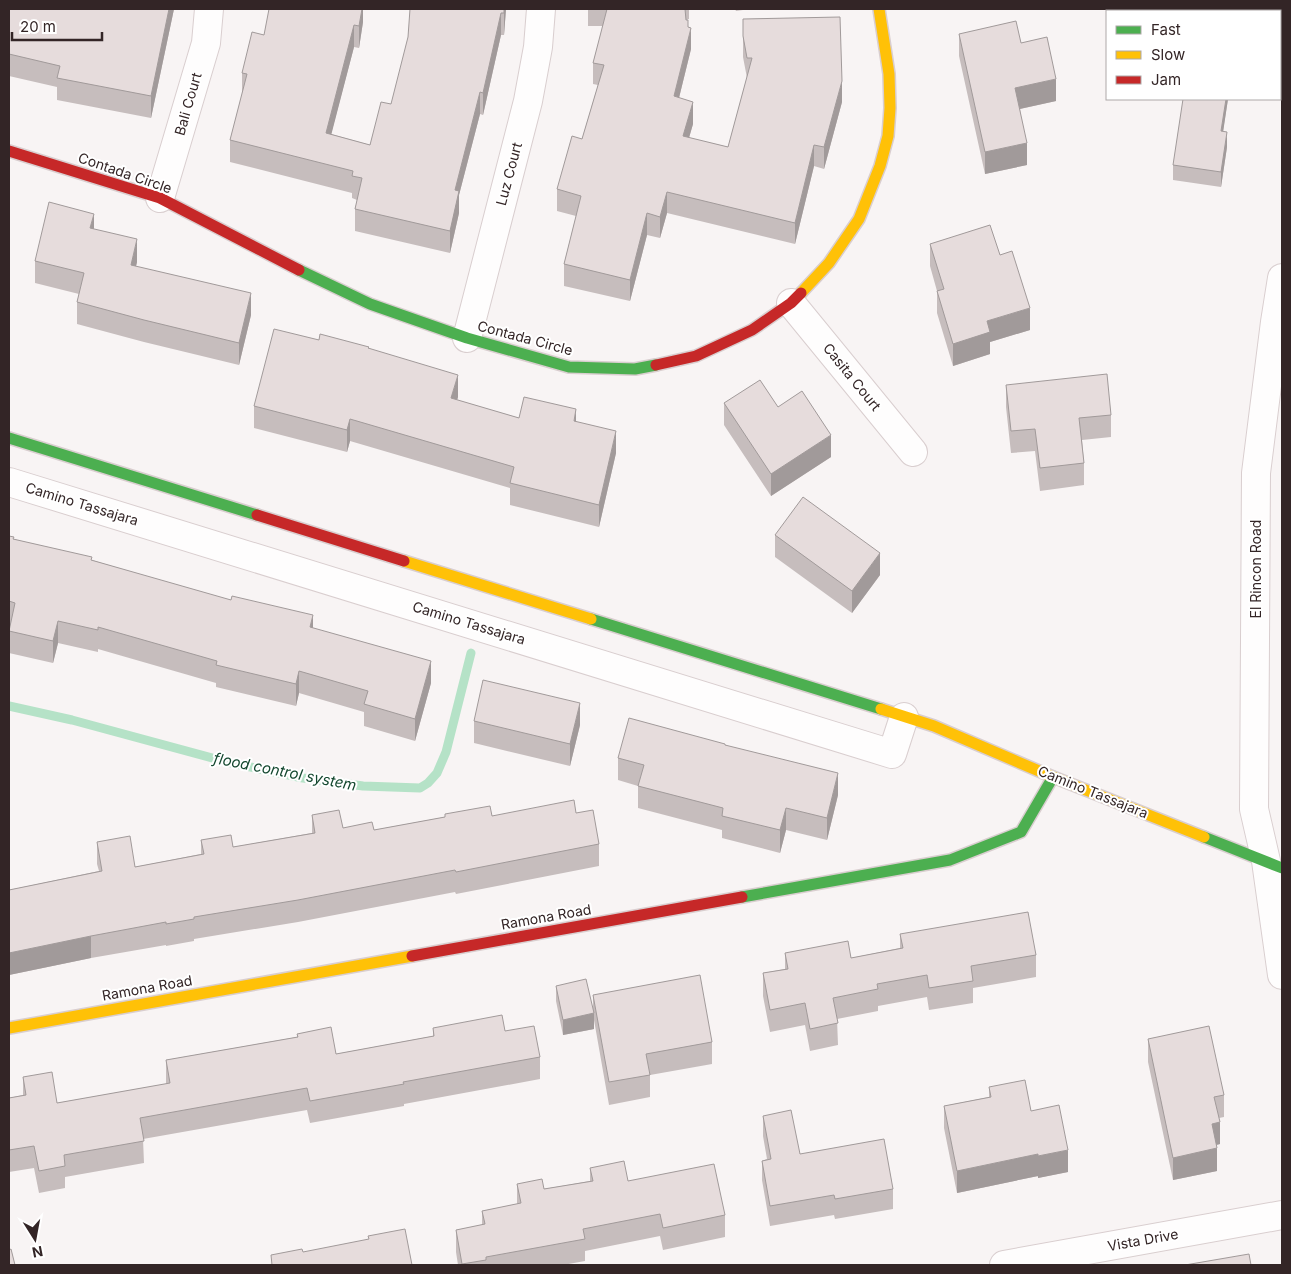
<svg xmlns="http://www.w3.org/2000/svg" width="1291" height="1274" viewBox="0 0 1291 1274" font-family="Inter,sans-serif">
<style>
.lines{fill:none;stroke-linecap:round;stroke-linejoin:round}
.stream{stroke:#b5e2c7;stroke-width:9}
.street-casing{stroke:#d9cecf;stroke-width:30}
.fast-casing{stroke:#d9cecf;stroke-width:14}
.slow-casing{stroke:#d9cecf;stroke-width:14}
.jam-casing{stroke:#d9cecf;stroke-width:14}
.street{stroke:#fefdfd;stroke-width:28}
.fast{stroke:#4caf50;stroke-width:11}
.slow{stroke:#ffc107;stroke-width:11}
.jam{stroke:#c62828;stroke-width:11}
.wall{fill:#c6bdbd}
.shaded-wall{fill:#a19a9a}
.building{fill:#e6dcdc;stroke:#a19a9a}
.labels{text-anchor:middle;stroke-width:4;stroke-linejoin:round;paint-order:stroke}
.street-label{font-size:14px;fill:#332526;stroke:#fff}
.water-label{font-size:15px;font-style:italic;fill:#14482f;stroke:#fff}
</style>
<rect width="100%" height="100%" fill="#f8f4f4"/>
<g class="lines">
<path class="stream" d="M9,706L72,720L231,763L303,778L363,786L420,788L428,783L437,773L446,752L471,653"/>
<defs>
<path id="street" d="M160,198L206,43L209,9
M1282,278L1275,322L1256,473L1254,809L1266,861L1282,975
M791,303L913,452
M467,338L528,101L538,47L541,9
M9,482L892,754L904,717
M1004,1265L1282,1215"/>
<path id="fast" d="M299,270L370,304L467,338L569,367L635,369L656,365
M9,438L257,515
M591,619L881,709
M1204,837L1282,868
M742,897L950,860L1021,832L1053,777"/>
<path id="slow" d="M801,293L829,263L859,219L880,166L888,136L890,108L889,74L879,9
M404,561L591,619
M881,709L934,726L1053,777L1204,837
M9,1028L412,956"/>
<path id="jam" d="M9,151L160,198L299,270
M656,365L696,356L752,330L791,303L801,293
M257,515L404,561
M412,956L742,897"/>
</defs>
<use href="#street" class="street-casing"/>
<use href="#fast" class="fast-casing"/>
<use href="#slow" class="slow-casing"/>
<use href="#jam" class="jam-casing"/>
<use href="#street" class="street"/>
<use href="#fast" class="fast"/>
<use href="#slow" class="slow"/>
<use href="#jam" class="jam"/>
</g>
<path class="wall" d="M9,9H174L151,118L57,100V87L9,76Z
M363,9V22L359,48L354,47L331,134L370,145L391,104L506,9L504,35H501L483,115L480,114L459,195V213L450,253L355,231V209L357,200L352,198V193L230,162V140L242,95V73L264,35Z
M588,9H689V19L686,20L691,49L679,98L693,124L689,138L728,147L747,78L743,57V19L842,102L824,169L814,166L795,244L667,213L660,238L647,235L630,301L564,286V264L576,216L557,211V189L582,139L598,85L593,84V63L603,26H588Z
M735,9H750L736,11Z
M959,34L1021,43L1056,101L1020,109L1027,165L985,174L959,56Z
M1228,99L1223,131L1227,147L1221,187L1173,180V165Z
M94,229L137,262L136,266L251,315L239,365L144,342L77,324V302L79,294L35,283V261Z
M930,244L1000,255L1030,330L990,342V354L953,366L937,313V291L930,266Z
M319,340L369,348L458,397L457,400L519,418L576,421L616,453L599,527L510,505V488L350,441L347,452L254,428V406Z
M1006,385L1111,415V437L1082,440L1084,463V485L1040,491L1035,451L1011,453L1006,407Z
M724,403L778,407L831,457L771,496L724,425Z
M775,535L880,575L852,613L775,557Z
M9,536L14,539L92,560L313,628L431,683L415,741L364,726V712L299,693L296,706L216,687V683L98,649V652L58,643L53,663L9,653V630L10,624L9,623Z
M474,721L580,725L570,766L474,743Z
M725,745L838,795L827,840L786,830L780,853L722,838V830L638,808V786L618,780V758Z
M576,813L599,844V866L456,894L455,892L298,922L194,939V941L166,946V945L91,958L9,975V890L99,871L97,864V842L135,867L201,854V840L233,847L312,833V815L343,828L374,830L445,817V814L492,816Z
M900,934L1036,955V977L973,988V1003L929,1010L927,997L878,1006V1011L837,1019L838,1045L810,1051L805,1025L770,1032L763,996V973L785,969V953L851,958L900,948Z
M556,986L593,1011V995L712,1042V1064L650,1075V1097L609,1105L594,1020V1029L563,1035L556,1001Z
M433,1028L505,1031L540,1057V1079L404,1104V1106L310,1123L307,1110L143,1139L144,1163L65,1177V1188L39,1193L34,1168L9,1172V1098L23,1095V1077L57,1103L166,1084V1060L297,1037V1034L336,1054L433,1036Z
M1148,1039L1224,1095V1117L1219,1118L1220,1144L1216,1145L1217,1171L1173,1180L1148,1062Z
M989,1087L1031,1111L1068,1172L1038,1178V1176L957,1193L944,1128V1106L989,1097Z
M763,1116L800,1154L893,1189V1209L835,1219L834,1215L770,1226L762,1180V1161L767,1159L763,1136Z
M590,1168L725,1215V1237L663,1250L660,1236L585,1251V1261L563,1265H458L456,1252V1230L482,1225V1211L517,1204V1184L544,1189L590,1181Z"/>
<path class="shaded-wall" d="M169,9H174L151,118V96Z
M362,9H363V22L359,48V26Z
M504,9H506L504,35Z
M501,13V35L483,115V93Z
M354,25V47L326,155V133Z
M691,28V49L674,118V96Z
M1056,79V101L1015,110V88Z
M842,81V102L824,169V147Z
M480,92V114L459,195V213L450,253V231L455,190Z
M1226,99H1228L1221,146V131Z
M693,102V124L683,158V136Z
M1227,132V147L1221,187V172Z
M1027,143V165L985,174V152Z
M814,145V166L795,244V223Z
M667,192V213L660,238V217Z
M647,213V235L630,301V280Z
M94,214V236L90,228Z
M137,239V262L131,287V265Z
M251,293V315L239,365V343Z
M1030,308V330L990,342V354L953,366V344L987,321Z
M458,375V397L451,420V398Z
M576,409V431L574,421Z
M350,419V441L347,452V430Z
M616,431V453L599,527V505Z
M831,435V457L771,496V474Z
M880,553V575L852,613V591Z
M313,615V637L310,627Z
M58,621V643L53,663V641Z
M431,661V683L415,741V719Z
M299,671V693L296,706V684Z
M580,703V725L570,766V744Z
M838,773V795L827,840V818Z
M786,808V830L780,853V830Z
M91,936V958L9,975V953Z
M594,1013V1029L563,1035V1020Z
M1220,1122V1144L1212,1146V1124Z
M1217,1148V1171L1173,1180V1158Z
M1068,1150V1172L1038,1178V1156Z
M1038,1154V1176L957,1193V1171Z"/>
<path class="building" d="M9,9H169L151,96L57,78L60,66L9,54Z
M269,9H362L359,26L354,25L326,133L370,145L381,102L391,104L408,37L410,9H504V13H501L483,93L480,92L455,190L459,191L450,231L355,209L362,178L352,176L353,171L230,140L247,74L242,73L252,32L264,35Z
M607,9H685L686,20H688V27L691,28L674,96L693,102L683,136L728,147L752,58H747L743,36V19L840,17L842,81L824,147L814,145L795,223L667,192L660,217L647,213L630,280L564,264L581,196L557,189L572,136L582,139L604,65L593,63Z
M1016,21L1021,43L1047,37L1056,79L1015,88L1027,143L985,152L959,34Z
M1183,99H1226L1221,131L1227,132L1221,172L1173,165Z
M49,202L94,214L90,228L137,239L131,265L251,293L239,343L144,320L77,302L84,273L35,261Z
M990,225L1000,255L1012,251L1030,308L987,321L990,332L953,344L937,291L944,289L930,244Z
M274,329L319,340L320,334L369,347L368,348L458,375L451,398L519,418L524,397L576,409L574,421L616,431L599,505L510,483L514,467L350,419L347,430L254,406Z
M1107,374L1111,415L1079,418L1084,463L1040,468L1035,429L1011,431L1006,385Z
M760,380L778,407L802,391L831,435L771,474L724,403Z
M803,497L880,553L852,591L775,535Z
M9,536L14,537L13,539L92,557L91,560L231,600L232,596L313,615L310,627L431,661L415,719L364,704L368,691L299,671L296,684L216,665L217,661L98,627V630L58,621L53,641L9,631L15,603L9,601Z
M483,680L580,703L570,744L474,721Z
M629,718L725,744V745L838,773L827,818L786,808L780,830L722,816L723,808L638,786L644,765L618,758Z
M574,800L576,813L593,810L599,844L456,872L455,870L298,900L194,917V919L166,924V922L91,936L9,953V890L102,871L97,842L130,836L135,867L204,854L201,840L231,835L233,847L315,833L312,815L339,810L343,828L372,822L374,830L445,817V814L490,806L492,816Z
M1028,912L1036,955L971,966L973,981L929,988L927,975L877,984L878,989L833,998L838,1023L810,1029L805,1003L770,1010L763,973L788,969L785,953L848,941L851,958L903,948L900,934Z
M700,975L712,1042L646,1054L650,1075L609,1082L593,995Z
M586,979L594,1013L563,1020L556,986Z
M502,1015L505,1031L534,1026L540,1057L403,1082L404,1084L310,1101L307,1088L140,1118L144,1141L64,1155L65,1166L39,1171L34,1146L9,1150V1098L26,1095L23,1077L52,1072L57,1103L170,1083L166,1060L298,1037L297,1034L331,1027L336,1054L434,1036L433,1028Z
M1209,1026L1224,1095L1214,1097L1220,1122L1212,1124L1217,1148L1173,1158L1148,1039Z
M1025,1080L1031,1111L1059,1105L1068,1150L1038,1156V1154L957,1171L944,1106L991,1097L989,1087Z
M791,1110L800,1154L884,1139L893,1189L835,1199L834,1195L770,1206L762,1161L771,1159L763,1116Z
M624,1161L628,1181L714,1164L725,1215L663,1228L660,1214L583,1229L585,1239L486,1257V1260L462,1264L456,1230L485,1224L482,1211L521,1203L517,1184L542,1179L544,1189L593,1181L590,1168Z
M405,1229L412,1265H272L271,1255L302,1249L303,1252L369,1239L368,1236Z
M11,1249L15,1265H9V1250Z
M1249,1254L1251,1265H1185Z"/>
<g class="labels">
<g class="street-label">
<text transform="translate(188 104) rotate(-74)" y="5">Bali Court</text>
<text transform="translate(125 173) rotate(19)" y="5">Contada Circle</text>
<text transform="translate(509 174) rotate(-75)" y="5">Luz Court</text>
<text transform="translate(525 338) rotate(15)" y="5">Contada Circle</text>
<text transform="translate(852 377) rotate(51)" y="5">Casita Court</text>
<text transform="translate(82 504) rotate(17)" y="5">Camino Tassajara</text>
<text transform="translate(1256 569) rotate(-90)" y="5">El Rincon Road</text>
<text transform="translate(469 623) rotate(17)" y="5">Camino Tassajara</text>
<text transform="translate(1093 792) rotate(22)" y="5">Camino Tassajara</text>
<text transform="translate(546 917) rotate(-10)" y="5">Ramona Road</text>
<text transform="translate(147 988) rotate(-10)" y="5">Ramona Road</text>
<text transform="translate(1143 1240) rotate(-10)" y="5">Vista Drive</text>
</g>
<g class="water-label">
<text transform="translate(285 772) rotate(11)" y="5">flood control system</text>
</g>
</g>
<rect width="1291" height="1274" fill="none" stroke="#332526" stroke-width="20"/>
<rect x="1106" y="10" width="175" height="90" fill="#ffffff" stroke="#ada8a8"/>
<rect x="1116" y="26" width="25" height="8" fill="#4caf50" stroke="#ada8a8"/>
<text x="1151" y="35" font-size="15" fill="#332526">Fast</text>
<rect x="1116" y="51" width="25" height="8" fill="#ffc107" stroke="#ada8a8"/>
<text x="1151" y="60" font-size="15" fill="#332526">Slow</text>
<rect x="1116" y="76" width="25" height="8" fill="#c62828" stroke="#ada8a8"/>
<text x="1151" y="85" font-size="15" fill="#332526">Jam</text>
<g transform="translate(35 1239) rotate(169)" stroke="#ffffff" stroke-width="4" paint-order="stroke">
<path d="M0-4L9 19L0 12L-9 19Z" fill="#332526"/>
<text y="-8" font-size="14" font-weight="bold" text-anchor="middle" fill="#332526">N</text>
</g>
<path d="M12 32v8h90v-8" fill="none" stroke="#332526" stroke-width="2.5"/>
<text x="20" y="32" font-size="15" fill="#332526" stroke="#ffffff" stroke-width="4" paint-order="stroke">20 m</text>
</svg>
